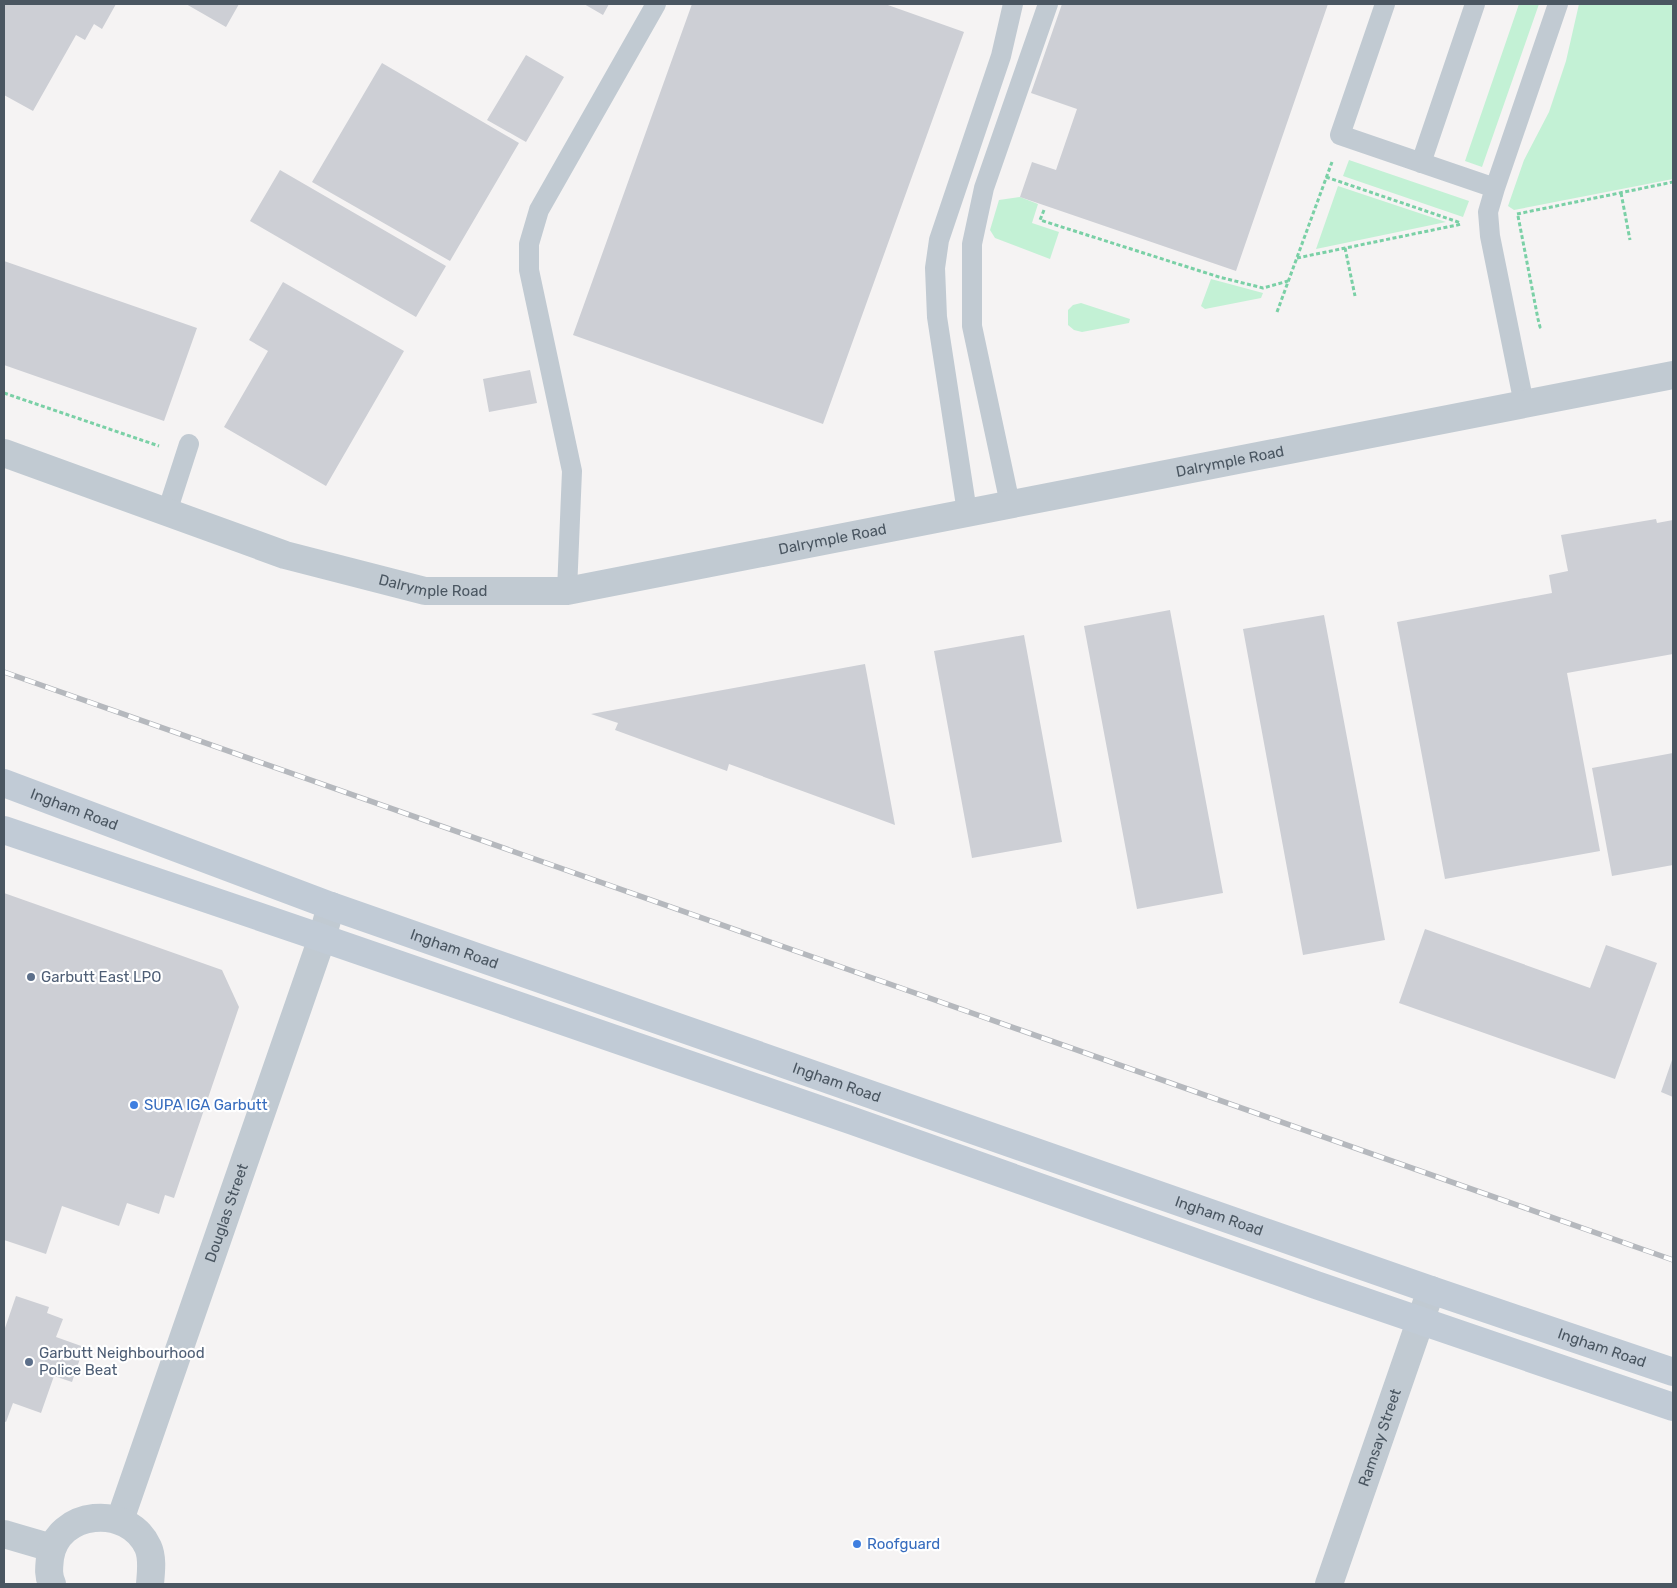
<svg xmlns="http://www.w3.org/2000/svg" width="1677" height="1588" viewBox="0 0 1677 1588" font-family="Rubik,sans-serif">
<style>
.green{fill:#c3f1d5}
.building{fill:#cdcfd5}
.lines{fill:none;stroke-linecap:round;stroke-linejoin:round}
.path{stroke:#7ad0a6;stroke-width:3;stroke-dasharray:4 2.5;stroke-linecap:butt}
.service{stroke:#c1cad2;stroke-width:20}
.minor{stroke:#c1cad2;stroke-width:28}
.secondary{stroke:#c1cbd6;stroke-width:28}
.rail-casing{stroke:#b5b8bd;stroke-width:5.5}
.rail{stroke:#fff;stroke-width:4;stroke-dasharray:11;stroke-linecap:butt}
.service-dot{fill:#5c6f8a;stroke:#fff;stroke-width:2}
.shop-dot{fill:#3f7fe0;stroke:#fff;stroke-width:2}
.labels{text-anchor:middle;stroke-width:4.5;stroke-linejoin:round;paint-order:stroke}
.street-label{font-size:15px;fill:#4a5661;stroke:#fff}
.service-label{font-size:15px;fill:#4e5e75;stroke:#fff;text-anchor:start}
.shop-label{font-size:15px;fill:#366cbe;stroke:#fff;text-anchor:start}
</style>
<rect width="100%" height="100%" fill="#f5f3f3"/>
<path class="green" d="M1519,4H1539L1482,167L1465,161Z
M1579,4H1673V179L1514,210L1508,206L1524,160L1549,112L1566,61Z
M1349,160L1469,201L1463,217L1343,176Z
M1338,186L1446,222L1316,249Z
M1020,197L1038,204L1032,223L1059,232L1050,259L995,238L990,230L999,200Z
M1211,279L1263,293L1261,298L1205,309L1201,306Z
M1081,303L1130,319L1129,323L1082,332L1074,330L1068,325V310L1073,305Z"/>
<path class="building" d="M4,4H116L102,29L94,24L85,40L76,35L33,111L4,95Z
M186,4H239L226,27Z
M584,4H609L603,15Z
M692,4H885L964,32L823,424L573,335Z
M1062,4H1328L1236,271L1020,197L1032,162L1056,170L1077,109L1031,93Z
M526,55L564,77L526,142L487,120Z
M382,63L519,143L450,261L312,182Z
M280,170L446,266L416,317L250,221Z
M4,261L197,328L164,421L4,365Z
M283,282L404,351L326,486L224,427L268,351L249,340Z
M530,370L537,403L489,412L483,379Z
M1656,519L1657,523L1673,520V654L1567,673L1600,851L1445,879L1397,622L1552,593L1549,575L1568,571L1561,535Z
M1170,610L1223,893L1137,909L1084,626Z
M1324,615L1385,940L1303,955L1243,629Z
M1024,635L1062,842L972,858L934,651Z
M865,664L895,825L729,764L727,771L615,730L618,723L591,714Z
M1673,753V865L1612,876L1592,768Z
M4,893L222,970L239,1007L174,1198L165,1195L159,1214L127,1203L119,1226L62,1206L46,1254L4,1240Z
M1425,929L1590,988L1606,945L1657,963L1615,1079L1399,1003Z
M1673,1057V1097L1661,1092Z
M16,1296L49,1307L47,1313L63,1319L56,1337L84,1347L72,1382L54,1376L41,1413L13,1403L6,1422L4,1421V1331Z"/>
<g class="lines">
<path class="path" d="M1326,177L1461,223
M1621,193L1630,240
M1044,210L1040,220L1219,277L1263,288L1288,281
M1517,214L1673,182
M1518,216L1538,319L1540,327L1537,328
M1345,248L1355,296
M1297,258L1462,224
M1277,312L1332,162
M4,393L159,446"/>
<path class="service" d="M1385,4L1340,135L1495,188
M1421,163L1475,4
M1524,404L1490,236L1488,212L1495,188L1558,4
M1010,504L972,326V244L984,188L1048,4
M167,512L189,444
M967,512L937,317L935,268L939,240L1001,56L1013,4
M567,591L572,471L529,270V244L539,210L656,4"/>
<g class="minor">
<path id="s1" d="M4,453L285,555L425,591H567L1673,375"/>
<path id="s2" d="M120,1520L322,938L331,906"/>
<path d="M4,1534L52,1548"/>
<path d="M52,1584C48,1575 49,1568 50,1558C57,1510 128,1503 148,1547C153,1558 151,1572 150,1584"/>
<path id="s3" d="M1329,1584L1431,1290"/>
</g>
<g class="secondary">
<path id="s4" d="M4,783L331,906L1431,1290L1673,1372"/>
<path d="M4,830L322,938L853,1121L1316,1285L1673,1407"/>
</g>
<defs>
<path id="rail" d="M4,672L1673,1260"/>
</defs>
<use href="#rail" class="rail-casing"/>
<use href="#rail" class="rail"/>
</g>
<g class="service-dot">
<circle cx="31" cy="977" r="5"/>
<circle cx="29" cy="1362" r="5"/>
</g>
<g class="shop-dot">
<circle cx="134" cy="1105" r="5"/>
<circle cx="857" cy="1544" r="5"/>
</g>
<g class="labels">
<g class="street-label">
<text dy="5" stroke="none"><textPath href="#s1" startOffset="1261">Dalrymple Road</textPath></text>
<text dy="5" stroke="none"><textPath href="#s1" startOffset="856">Dalrymple Road</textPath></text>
<text dy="5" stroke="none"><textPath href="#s1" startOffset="451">Dalrymple Road</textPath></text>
<text dy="5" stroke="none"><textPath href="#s4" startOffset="75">Ingham Road</textPath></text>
<text dy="5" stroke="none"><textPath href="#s4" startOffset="480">Ingham Road</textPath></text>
<text dy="5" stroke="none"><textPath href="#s4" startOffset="885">Ingham Road</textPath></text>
<text dy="5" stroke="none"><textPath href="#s2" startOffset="325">Douglas Street</textPath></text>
<text dy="5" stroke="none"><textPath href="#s4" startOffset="1290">Ingham Road</textPath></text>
<text dy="5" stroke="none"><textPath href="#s4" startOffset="1695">Ingham Road</textPath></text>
<text dy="5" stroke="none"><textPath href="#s3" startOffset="155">Ramsay Street</textPath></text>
</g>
<g class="service-label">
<text x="41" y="982">Garbutt East LPO</text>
<text x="39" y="1358">Garbutt Neighbourhood<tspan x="39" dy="17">Police Beat</tspan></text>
</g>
<g class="shop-label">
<text x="144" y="1110">SUPA IGA Garbutt</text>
<text x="867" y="1549">Roofguard</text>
</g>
</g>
<rect width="1677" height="1588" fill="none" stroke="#4a5661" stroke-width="10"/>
</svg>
